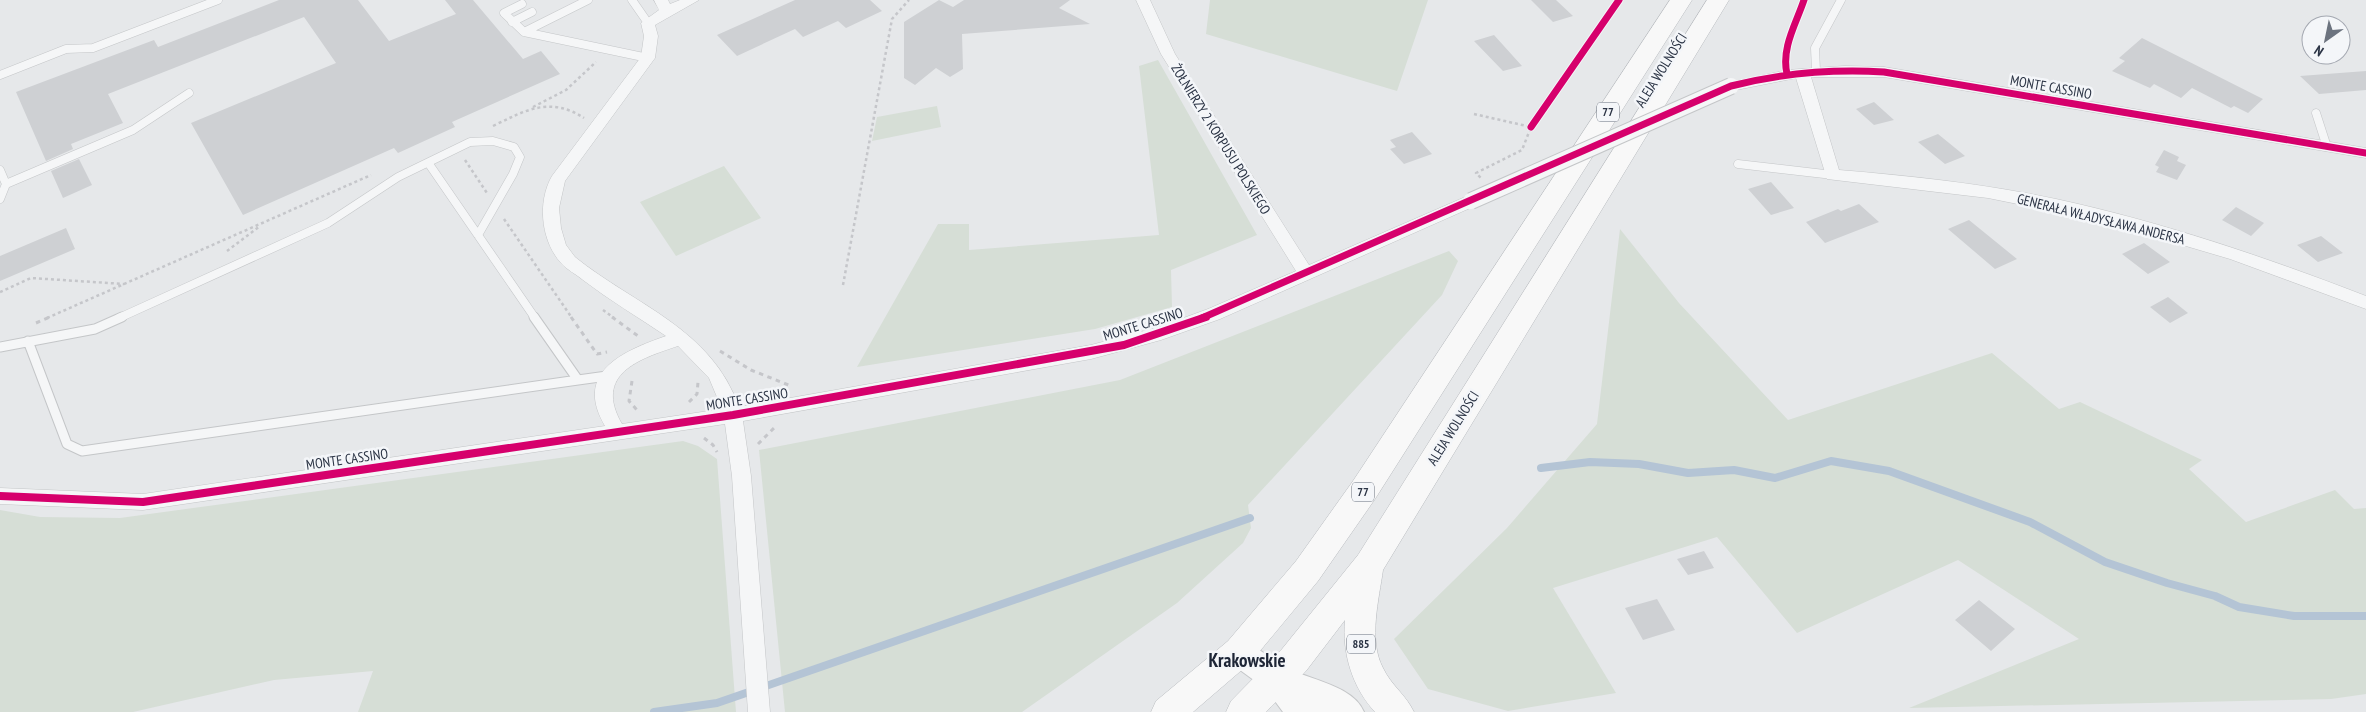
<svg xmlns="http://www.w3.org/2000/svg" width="2366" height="712" viewBox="0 0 2366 712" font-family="'PT Sans Narrow',sans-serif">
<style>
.green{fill:#d6ded6}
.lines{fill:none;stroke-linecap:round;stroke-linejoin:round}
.stream{stroke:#b4c4d5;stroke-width:8}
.building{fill:#ced0d3}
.service-far1-casing{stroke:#c4c6c8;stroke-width:9}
.service-casing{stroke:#c4c6c8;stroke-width:11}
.minor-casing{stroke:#c4c6c8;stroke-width:1}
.secondary-casing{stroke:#c4c6c8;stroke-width:2}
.trunk-casing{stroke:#b8bbbf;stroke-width:1}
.path-far1{stroke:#c5c6ca;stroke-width:2.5;stroke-dasharray:3 3;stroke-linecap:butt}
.path{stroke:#c5c6ca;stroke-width:3;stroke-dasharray:4.5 4.5;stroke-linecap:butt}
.service-far1{stroke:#f5f6f7;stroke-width:8}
.service{stroke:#f5f6f7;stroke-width:9}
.minor{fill:#f5f6f7;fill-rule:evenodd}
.secondary{fill:#f8f8f8;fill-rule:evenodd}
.trunk{fill:#f8f8f8;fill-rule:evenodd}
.minor-bridge-casing{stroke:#c4c6c8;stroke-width:18;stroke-linecap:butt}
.minor-bridge{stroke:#f5f6f7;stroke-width:16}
.cycleway-far1-casing{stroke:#f4f6f9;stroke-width:9}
.cycleway-casing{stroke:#f4f6f9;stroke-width:11}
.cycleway-far1{stroke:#d6006c;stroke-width:7}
.cycleway{stroke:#d6006c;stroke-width:8}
.labels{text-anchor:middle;stroke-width:5;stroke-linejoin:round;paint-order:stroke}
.shield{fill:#f4f6f9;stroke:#676e7b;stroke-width:1}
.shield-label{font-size:12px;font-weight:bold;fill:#2b3445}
.street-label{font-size:14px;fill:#2b3445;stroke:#f4f6f9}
.district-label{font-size:19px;font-weight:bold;fill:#1d2536;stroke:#f4f6f9}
</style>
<rect width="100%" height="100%" fill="#e6e8ea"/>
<path class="green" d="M1210,0H1428L1397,91L1206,34Z
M1158,60L1257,235L1171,270L1172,307L1095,329L857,367L938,224H969V250L1159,235L1139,66Z
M937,106L941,127L872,141L877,117Z
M724,166L761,218L676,256L640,202Z
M1620,229L1679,303L1788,420L1992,353L2059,409L2080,402L2202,460L2189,469L2246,522L2335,490L2354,509L2366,508V694L2331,699L1909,708L2079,639L1958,560L1797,633L1717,537L1553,588L1616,693L1508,711L1428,689L1394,639L1507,528L1597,424Z
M1449,251L1458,261L1442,295L1248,505L1251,528L1243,543L1177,603L1022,712H785L759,450L1120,380Z
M683,441L698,446L717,459L736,712H358L373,671L274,680L133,712H0V510L40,517L120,518Z"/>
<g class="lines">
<path class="stream" d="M1541,468L1590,462L1639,464L1688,473L1734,470L1775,478L1831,461L1889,471L2030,522L2105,562L2167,583L2215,596L2239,607L2294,616H2366
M654,712L717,703L1250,518"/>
</g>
<path class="building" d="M279,0H358L389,41L456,14L445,0H473L523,59L541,51L560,74L452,122L455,127L398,153L394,148L243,215L191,123L336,63L304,17L108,94L123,123L71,144L73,149L46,161L16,92L154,40L158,47Z
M795,0H870L882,11L846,28L838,21L803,37L795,29L737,56L717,35Z
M939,0L953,7L964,0H1070L1059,8L1090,24L962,34L963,69L950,77L936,68L915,85L904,78V22Z
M1531,0H1556L1573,16L1553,22Z
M1494,35L1522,66L1503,71L1474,41Z
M2142,38L2263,99L2248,113L2234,106L2231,108L2192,88L2181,98L2154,84L2150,88L2112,71L2125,61L2119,58Z
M2366,71V90L2319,94L2300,76Z
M1874,102L1894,120L1874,125L1856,109Z
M1412,132L1432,154L1404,164L1390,149L1396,147L1390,140Z
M1938,134L1965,156L1945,164L1918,142Z
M2164,150L2179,157L2177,161L2186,165L2177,180L2156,172L2159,167L2155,165Z
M79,159L92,185L63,198L51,171Z
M1771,182L1794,208L1771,215L1748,189Z
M1859,204L1879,222L1825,243L1806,222L1838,209L1841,211Z
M2236,207L2264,223L2251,236L2222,220Z
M1969,220L2017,259L1995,269L1948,229Z
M66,228L75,249L0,281V256Z
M2321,236L2343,253L2318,262L2297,245Z
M2144,243L2170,262L2148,274L2122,254Z
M2168,297L2188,313L2170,323L2150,307Z
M1704,551L1714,568L1688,575L1677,559Z
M1657,599L1675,630L1643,640L1625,608Z
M1979,600L2015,629L1991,651L1955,620Z"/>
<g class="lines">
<defs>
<path id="service-far1" d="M632,0L648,23
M522,4L504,13L524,32L648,58
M512,22L532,12
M524,32L588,0
M1816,71L1815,48L1841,0
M0,75L66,49L93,48L218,0
M2316,113L2327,147
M429,164L535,318
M1738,164L1833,175
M0,170L6,184
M0,199L6,184L133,130L189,93
M119,318L328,223L398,177L470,142L493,141L514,147L520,157L513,174L478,235"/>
<path id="service" d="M534,317L578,380L607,376
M28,341L67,444L82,451L578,380
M0,347L95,329L122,317"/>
<path id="minor" d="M654,0H668L670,4L680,0H699L655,25L658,36L655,58L565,181L559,208L561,228L566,245L575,257C636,306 711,328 739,407L1091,345L1159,327L1208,309L1296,271L1161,54L1136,0H1150L1175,54L1309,265L1465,197H1477L1479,201L1477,205L1220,319L1161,340L1091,359L743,421L751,476L770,712H748L732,476L725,424L143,510L0,504V488L143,494L605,426C573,372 623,351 666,336C638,317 609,300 583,280C576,274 567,270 561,263C541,241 537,202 552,176L641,57L644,36L641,23L659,10ZM678,346L709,378L722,409L622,424C593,374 639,359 678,346Z
M1845,66L1884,67L2366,148V158L1884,77H1811L1839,170C1912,176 1985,184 2056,199C2162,222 2265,257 2366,296V309L2230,259L2101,221L1988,198L1827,179L1796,78L1731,91L1724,86L1726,83L1788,70Z"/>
<path id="secondary" d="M1239,638C1256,645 1269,659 1285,667C1309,680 1353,685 1364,712H1283L1266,689L1229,662L1224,652L1229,642Z"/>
<path id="trunk" d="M1670,0H1692L1375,499L1318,581L1250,663L1193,712H1151L1156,701L1228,641L1296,561L1353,481Z
M1707,0H1729L1383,570C1379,599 1368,640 1383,668C1391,685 1406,695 1414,712H1375C1352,687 1342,653 1345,620L1306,671L1266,712H1226L1231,701L1282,649L1358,555Z"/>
</defs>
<use href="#service-far1" class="service-far1-casing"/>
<use href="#service" class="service-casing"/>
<use href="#minor" class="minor-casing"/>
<use href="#secondary" class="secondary-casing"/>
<use href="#trunk" class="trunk-casing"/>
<path class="path-far1" d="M533,107L566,90L596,62
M1474,114L1531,127L1522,150L1476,173L1481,178
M493,126C526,110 550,96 584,118
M465,160L487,193
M504,219L572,318
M227,251L260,226
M843,285L892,19L909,0
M0,292L31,278L124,284
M603,310L614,318
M47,318L371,175"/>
<path class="path" d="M571,317L597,354L607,352
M612,317L638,336
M36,323L50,317
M720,351L751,370L791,386
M632,381L629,401L637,410
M689,402L697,394L698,382
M704,438L713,445L717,452
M758,444L775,427"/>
<use href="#service-far1" class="service-far1"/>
<use href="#service" class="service"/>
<use href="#minor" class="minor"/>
<use href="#secondary" class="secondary"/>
<use href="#trunk" class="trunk"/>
<defs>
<path id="minor-bridge" d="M1471,201L1731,86"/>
</defs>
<use href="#minor-bridge" class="minor-bridge-casing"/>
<use href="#minor-bridge" class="minor-bridge"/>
<defs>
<path id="cycleway-far1" d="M1787,74C1781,48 1796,24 1804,0
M1531,127L1619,0
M1202,318L1731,86C1782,73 1832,69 1884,72L2366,153"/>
<path id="cycleway" d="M0,496L143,502L733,415L1124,345L1206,317"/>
</defs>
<use href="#cycleway-far1" class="cycleway-far1-casing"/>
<use href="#cycleway" class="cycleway-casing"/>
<use href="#cycleway-far1" class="cycleway-far1"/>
<use href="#cycleway" class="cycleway"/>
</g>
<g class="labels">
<g class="shield">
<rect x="1597" y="102.5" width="22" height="19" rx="4"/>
<rect x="1352" y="482.5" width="22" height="19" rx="4"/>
<rect x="1347" y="634.5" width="28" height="19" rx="4"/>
</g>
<g class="shield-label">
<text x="1608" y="116">77</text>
<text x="1363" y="496">77</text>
<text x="1361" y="648">885</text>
</g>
<g class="street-label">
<text transform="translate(1661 70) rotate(-58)" y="5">ALEJA WOLNOŚCI</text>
<text transform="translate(2051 87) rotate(10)" y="5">MONTE CASSINO</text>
<text transform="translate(1221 139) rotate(58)" y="5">ŻOŁNIERZY 2 KORPUSU POLSKIEGO</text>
<text transform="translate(2101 219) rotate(14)" y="5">GENERAŁA WŁADYSŁAWA ANDERSA</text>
<text transform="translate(1143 324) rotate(-17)" y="5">MONTE CASSINO</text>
<text transform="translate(747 399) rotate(-9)" y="5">MONTE CASSINO</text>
<text transform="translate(1453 428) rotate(-58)" y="5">ALEJA WOLNOŚCI</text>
<text transform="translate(347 459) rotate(-8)" y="5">MONTE CASSINO</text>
</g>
<g class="district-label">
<text x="1247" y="667">Krakowskie</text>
</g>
</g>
<g transform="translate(2326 40) rotate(213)"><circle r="24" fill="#f4f6f9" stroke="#a4a8b1"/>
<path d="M0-4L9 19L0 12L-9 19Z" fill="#6c737f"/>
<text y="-8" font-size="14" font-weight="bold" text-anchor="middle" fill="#2b3445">N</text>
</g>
</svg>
